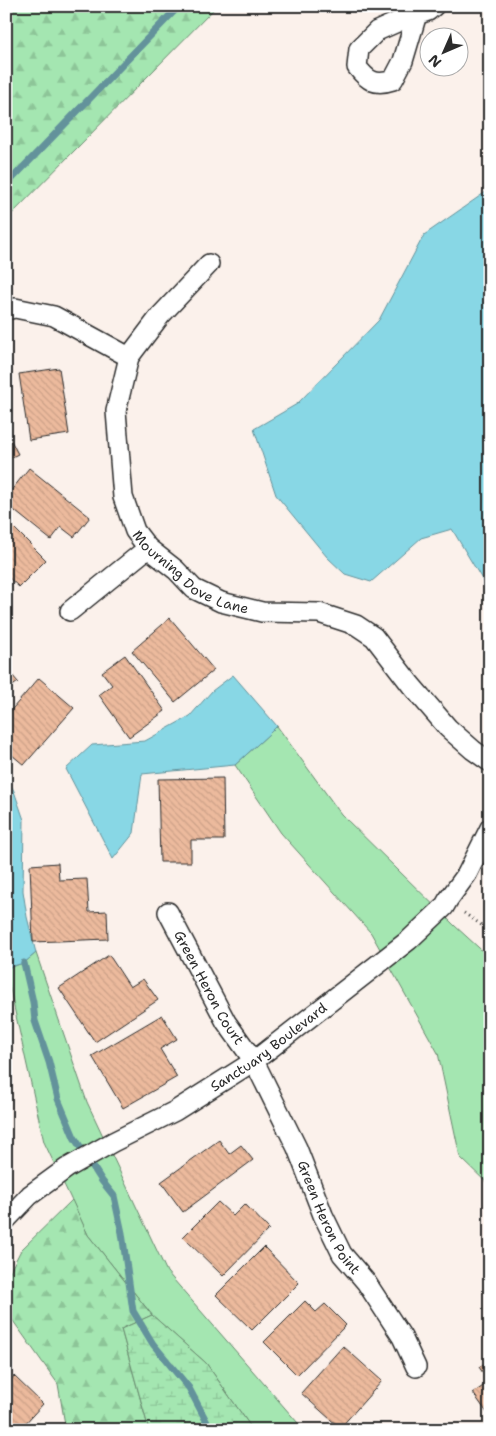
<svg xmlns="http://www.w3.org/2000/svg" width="496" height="1436" font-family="'Shantell Sans',sans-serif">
<defs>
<pattern id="forest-firs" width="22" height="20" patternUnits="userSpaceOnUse" patternTransform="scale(1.25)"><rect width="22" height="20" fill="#a4e6b1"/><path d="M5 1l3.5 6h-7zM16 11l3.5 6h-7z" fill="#8dc598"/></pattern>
<pattern id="wetland-marsh" width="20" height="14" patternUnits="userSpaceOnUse" patternTransform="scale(1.25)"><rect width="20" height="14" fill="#a4e6b1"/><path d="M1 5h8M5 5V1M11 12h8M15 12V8" fill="none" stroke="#8dc598"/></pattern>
<pattern id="building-back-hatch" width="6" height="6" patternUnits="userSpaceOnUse" patternTransform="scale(1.25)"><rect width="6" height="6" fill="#ecba9d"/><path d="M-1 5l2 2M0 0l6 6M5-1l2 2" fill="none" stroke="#cba087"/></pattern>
</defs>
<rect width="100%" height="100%" fill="#fbf1eb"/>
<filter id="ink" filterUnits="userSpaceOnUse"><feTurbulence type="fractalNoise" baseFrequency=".02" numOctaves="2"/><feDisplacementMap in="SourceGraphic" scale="10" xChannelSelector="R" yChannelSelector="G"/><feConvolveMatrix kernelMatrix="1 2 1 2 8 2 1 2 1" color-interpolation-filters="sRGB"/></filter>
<g filter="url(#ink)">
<g fill="#a4e6b1" stroke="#68886e">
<polygon points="277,726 341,814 455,926 490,958 490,1186 460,1157 438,1053 371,933 281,833 235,765 270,733"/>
<polygon points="36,953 87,1102 167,1272 304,1430 253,1430 206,1363 152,1315 88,1235 44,1142 6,971 6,968 24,963"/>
</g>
<g fill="url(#forest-firs)" stroke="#68886e">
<polygon points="6,6 217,6 6,220"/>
<polygon points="72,1200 88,1235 152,1315 121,1329 149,1430 66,1430 58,1384 6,1311 6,1279 21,1250"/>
</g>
<polygon fill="url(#wetland-marsh)" stroke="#68886e" points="152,1315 206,1363 253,1430 149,1430 121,1329"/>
<g fill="#88d7e5" stroke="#63929b">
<polygon points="490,189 490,588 483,581 452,529 421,538 371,582 345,574 327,557 276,495 254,429 297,404 379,320 424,235"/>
<polygon points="233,675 277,726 270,733 235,765 142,774 134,833 113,859 66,769 92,745 145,741 190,716 212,691"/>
<polygon points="6,776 14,791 24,820 23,891 27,917 36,953 24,963 6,968"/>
</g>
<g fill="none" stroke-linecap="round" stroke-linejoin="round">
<g stroke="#63929b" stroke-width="7">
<polyline points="6,185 179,6"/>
<polyline points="24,963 33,1002 35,1021 49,1062 58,1099 74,1137 102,1181 114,1196 122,1233 133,1311 153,1344 189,1388 211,1430"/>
</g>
</g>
<g fill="url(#building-back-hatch)" stroke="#2b2b2b">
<polygon points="59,368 69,434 29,440 19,374"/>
<polygon points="6,431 18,454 6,460"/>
<polygon points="29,468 90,517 74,537 61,527 51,540 6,504 6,497"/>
<polygon points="6,520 46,560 19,587 6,575"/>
<polygon points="170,618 214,670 175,702 132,651"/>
<polygon points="125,655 165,711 129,737 99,695 112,685 102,672"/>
<polygon points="6,668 18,682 6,691"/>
<polygon points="39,678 74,708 24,765 6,750 6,716"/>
<polygon points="223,778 224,840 191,840 191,862 160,862 158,779"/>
<polygon points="58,863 59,880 87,879 89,912 107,911 108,939 33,942 30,865"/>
<polygon points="109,955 130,987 143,979 158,1000 95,1042 59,988"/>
<polygon points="162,1015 177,1039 160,1049 177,1077 123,1108 92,1056"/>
<polygon points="219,1140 229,1154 241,1145 253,1160 183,1212 161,1182"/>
<polygon points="218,1202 233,1216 245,1204 269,1229 223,1276 183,1237"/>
<polygon points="264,1247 299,1283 252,1330 216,1295"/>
<polygon points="305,1301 316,1312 325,1304 346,1325 297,1375 264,1342"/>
<polygon points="343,1346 382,1381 340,1428 301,1393"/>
<polygon points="490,1360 490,1417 473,1393 489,1382 479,1367"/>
<polygon points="14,1376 43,1404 22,1427 25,1430 6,1430 6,1385"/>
</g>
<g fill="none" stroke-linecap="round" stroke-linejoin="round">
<g stroke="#2b2b2b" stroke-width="22">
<g id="minor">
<path d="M417,14l-14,47 -10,19c-18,6 -25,1 -36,-13l2,-18 18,-18 27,-12 24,-8 6,-5"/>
<path id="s1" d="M209,264l-49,52 -31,41 -13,54 7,86 12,34 13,17 28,22 18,19 27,13 41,10 57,1 37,12 18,12 37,48 37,43 25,22 17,12"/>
<polyline points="6,310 15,308 54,316 129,357"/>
<polyline points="70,611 148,548"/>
<path id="s2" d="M168,912l58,110 28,39 43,87 26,67 19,39 24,28 36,55 14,30"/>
<path id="s3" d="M6,1220l24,-25 37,-27 46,-26 62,-31 79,-50 155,-121 35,-33 4,-7 19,-26 23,-46"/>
</g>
</g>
<polyline stroke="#2b2b2b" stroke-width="3" stroke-dasharray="1 4" stroke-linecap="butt" points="464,913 490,931"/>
<use href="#minor" stroke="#fff" stroke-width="19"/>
</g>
</g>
<g text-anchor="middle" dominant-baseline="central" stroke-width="4.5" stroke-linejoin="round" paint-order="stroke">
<g font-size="14" fill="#2b2b2b" stroke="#fff">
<text stroke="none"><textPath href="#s1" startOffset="372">Mourning Dove Lane</textPath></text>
<text stroke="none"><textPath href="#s2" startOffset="86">Green Heron Court</textPath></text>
<text stroke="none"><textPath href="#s3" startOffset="316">Sanctuary Boulevard</textPath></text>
<text stroke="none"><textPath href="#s2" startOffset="346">Green Heron Point</textPath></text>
</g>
</g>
<rect width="496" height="1436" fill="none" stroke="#fff" stroke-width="25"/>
<rect x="12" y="12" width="471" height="1411" fill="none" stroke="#2b2b2b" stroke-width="2" filter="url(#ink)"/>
<g transform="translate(444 52) rotate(225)"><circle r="24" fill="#ffffff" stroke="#aaaaaa"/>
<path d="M0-4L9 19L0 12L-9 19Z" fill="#2b2b2b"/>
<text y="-8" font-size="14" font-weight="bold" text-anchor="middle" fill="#2b2b2b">N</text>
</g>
</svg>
